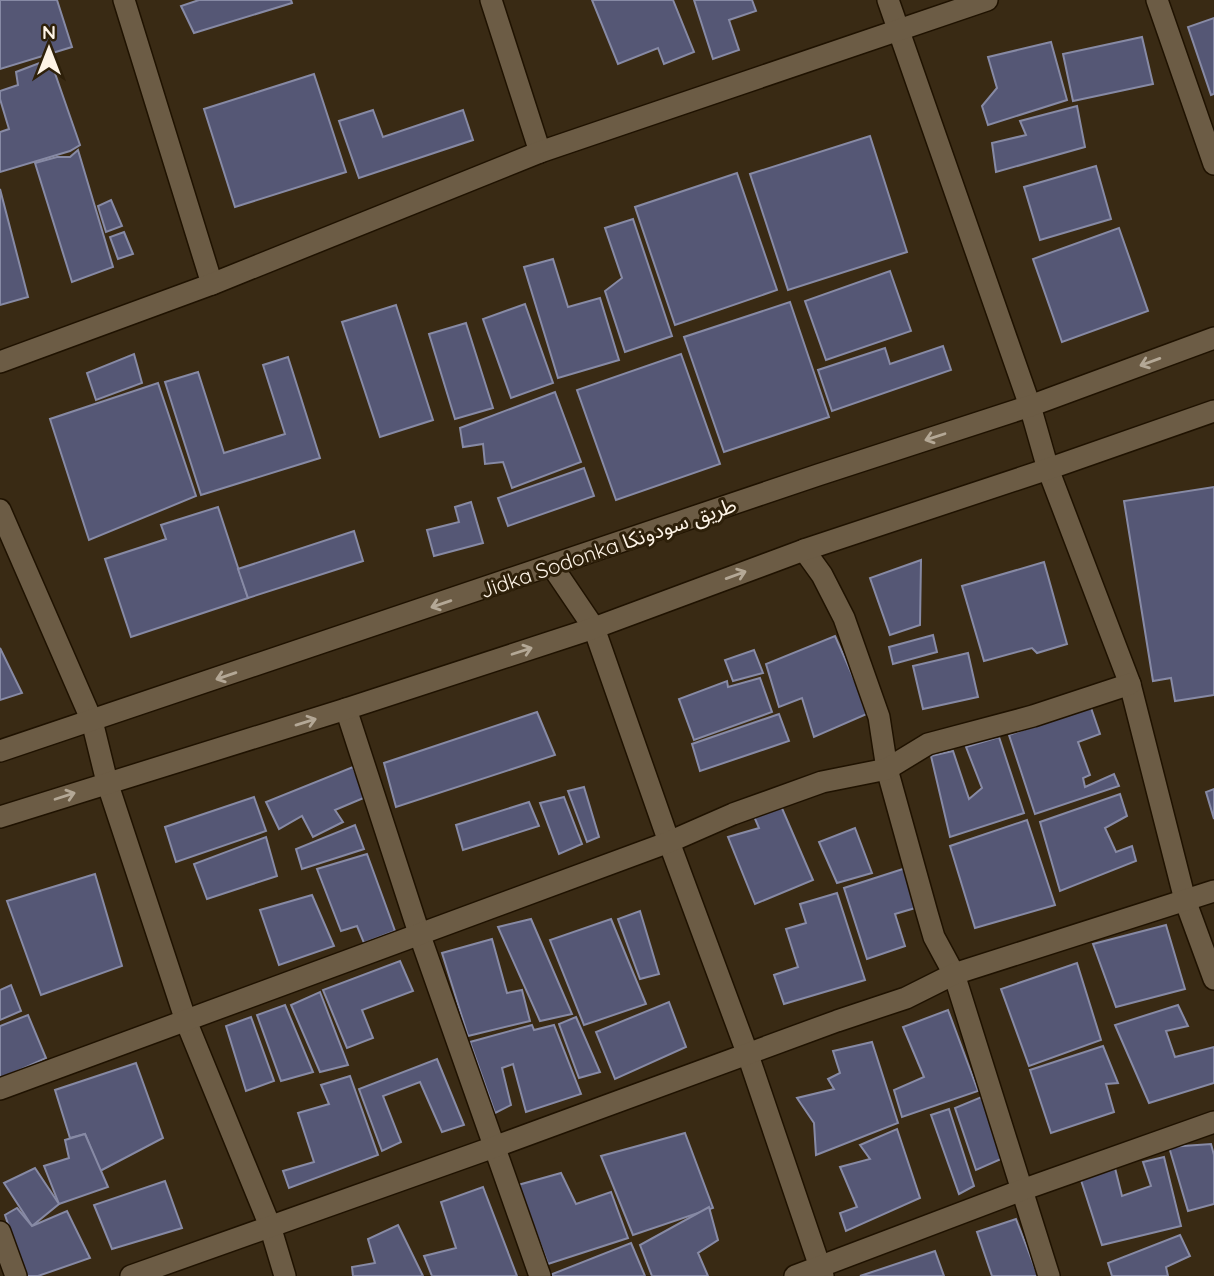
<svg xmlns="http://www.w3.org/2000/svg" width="1214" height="1276" font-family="Quicksand,'Noto Sans Arabic',sans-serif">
<rect width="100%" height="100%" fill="#392a14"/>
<g fill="#555775" stroke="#878aa5" stroke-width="2">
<polygon points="0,0 57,0 72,47 0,69"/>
<polygon points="199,0 291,0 292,3 194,33 181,6"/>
<polygon points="592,0 673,0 694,52 664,64 658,48 618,64"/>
<polygon points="694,0 752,0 756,11 729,20 739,50 713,59"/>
<polygon points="1214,18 1214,94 1211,95 1188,27"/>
<polygon points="1142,37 1153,84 1073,101 1063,54"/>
<polygon points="1051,42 1067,100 988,125 982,106 997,88 988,57"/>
<polygon points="50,59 80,145 70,151 0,172 0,132 9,129 0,99 0,91 18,85 16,72"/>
<polygon points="314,74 346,172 235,207 204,109"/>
<polygon points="1077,106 1085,147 996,172 992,143 1026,135 1020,121"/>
<polygon points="373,110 383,137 463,110 473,140 359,178 339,121"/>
<polygon points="870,136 907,252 788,290 750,174"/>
<polygon points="78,150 113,267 72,282 35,163 57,157 70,157"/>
<polygon points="1096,166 1111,219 1040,240 1024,187"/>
<polygon points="737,173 777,290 675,325 635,207"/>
<polygon points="0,189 28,297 0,305"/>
<polygon points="111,200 122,226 106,232 98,206"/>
<polygon points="633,219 672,336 625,352 605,291 622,278 605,228"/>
<polygon points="1119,228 1148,311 1062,342 1033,259"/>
<polygon points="124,232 133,254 118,259 110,237"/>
<polygon points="553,259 568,307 600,298 619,360 558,378 524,267"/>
<polygon points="890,271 911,331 826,360 805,301"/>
<polygon points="790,302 829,417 724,452 684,337"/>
<polygon points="525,304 553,383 511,398 483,319"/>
<polygon points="396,305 433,420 380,437 342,322"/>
<polygon points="466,323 493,408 455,419 429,334"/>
<polygon points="943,346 951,370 832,411 818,370 885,348 890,364"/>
<polygon points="134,354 142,383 96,400 87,373"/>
<polygon points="681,354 720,464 616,500 577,390"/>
<polygon points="288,357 320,458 201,495 165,382 198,372 224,453 285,434 263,365"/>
<polygon points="158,383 196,496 89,540 50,419"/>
<polygon points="555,392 581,462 512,488 503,462 485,464 483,444 463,447 460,428"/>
<polygon points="584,468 594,496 508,526 498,498"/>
<polygon points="1214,487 1214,695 1175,701 1171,678 1153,681 1124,501"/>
<polygon points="471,502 483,543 434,556 427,530 459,522 455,507"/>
<polygon points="218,507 248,598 131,637 105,559 166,539 161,525"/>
<polygon points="354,531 363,561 248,598 238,569"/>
<polygon points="921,560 920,625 890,635 870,578"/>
<polygon points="1044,562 1067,644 1037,653 1032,648 984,661 962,586"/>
<polygon points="933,635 937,652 893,664 889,647"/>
<polygon points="835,636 869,713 814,737 802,698 779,707 766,664"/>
<polygon points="0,648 22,693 0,700"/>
<polygon points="754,650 763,673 733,681 725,660"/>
<polygon points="968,653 978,697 923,709 913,666"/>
<polygon points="760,678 772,712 694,740 679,699 727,681 728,687"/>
<polygon points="1090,705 1100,734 1078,742 1090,775 1083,778 1085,787 1114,774 1119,786 1035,814 1009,735"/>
<polygon points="537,712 555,755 396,807 384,763"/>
<polygon points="779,714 789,741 700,771 692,744"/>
<polygon points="999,737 1024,813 950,837 931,756 953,751 969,799 982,788 966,747"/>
<polygon points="353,767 366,797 335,810 343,822 313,837 302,816 279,829 266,802"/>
<polygon points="584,787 599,837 587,842 568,791"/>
<polygon points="1214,789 1214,819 1206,792"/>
<polygon points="1120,794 1127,816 1105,828 1116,852 1132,846 1136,861 1060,891 1040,822"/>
<polygon points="254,797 266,831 176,862 165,827"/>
<polygon points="564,797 582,844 559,854 540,803"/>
<polygon points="529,802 539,826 463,850 456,825"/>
<polygon points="781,806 813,880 755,904 728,837 759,828 753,814"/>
<polygon points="1027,820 1055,905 975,928 950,846"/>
<polygon points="355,825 364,849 302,869 296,849"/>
<polygon points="855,828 872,873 837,883 819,842"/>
<polygon points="266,837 277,876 207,899 194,864"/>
<polygon points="367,854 395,931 364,943 357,926 341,931 317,869"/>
<polygon points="909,867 922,906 895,914 905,946 867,959 844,888"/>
<polygon points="95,874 122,966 41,995 7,901"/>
<polygon points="837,893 865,980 784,1004 774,975 798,967 786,929 806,923 800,904"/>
<polygon points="312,895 334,946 279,965 260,910"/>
<polygon points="640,911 659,974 640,979 618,919"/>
<polygon points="531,919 572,1014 540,1021 498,927"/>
<polygon points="611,919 646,1004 584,1025 550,940"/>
<polygon points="1166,925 1185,989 1116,1007 1093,944"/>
<polygon points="492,939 507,993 522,990 530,1021 468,1036 442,953"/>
<polygon points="400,961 413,991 362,1010 373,1038 347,1048 323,990"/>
<polygon points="1077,963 1101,1040 1029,1066 1001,989"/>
<polygon points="11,985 21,1011 0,1020 0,990"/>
<polygon points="320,992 348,1065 320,1072 291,1005"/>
<polygon points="669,1002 686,1047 615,1079 596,1032"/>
<polygon points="285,1005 313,1072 281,1081 257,1015"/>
<polygon points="1178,1005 1188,1026 1166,1031 1175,1057 1214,1047 1214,1083 1149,1103 1115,1025"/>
<polygon points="948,1010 978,1091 902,1117 894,1090 924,1077 903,1027"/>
<polygon points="28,1015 46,1058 0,1079 0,1026"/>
<polygon points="251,1017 274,1081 246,1091 226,1026"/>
<polygon points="576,1017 600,1072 579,1078 559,1024"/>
<polygon points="532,1025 534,1030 554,1025 581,1094 526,1112 513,1064 502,1068 511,1105 495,1113 470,1042"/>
<polygon points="872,1042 898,1123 816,1155 814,1123 797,1098 834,1089 828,1079 840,1073 833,1051"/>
<polygon points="1103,1046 1118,1083 1106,1084 1114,1112 1051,1133 1030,1070"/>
<polygon points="437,1059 464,1125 442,1132 420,1082 383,1096 401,1142 382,1151 359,1089"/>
<polygon points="136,1063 163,1138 100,1171 85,1134 70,1138 55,1090"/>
<polygon points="350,1076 378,1155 289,1188 283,1171 314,1162 298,1113 329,1104 321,1085"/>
<polygon points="984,1096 1008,1156 976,1170 955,1108"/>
<polygon points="949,1109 974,1186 959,1194 931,1115"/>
<polygon points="897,1129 920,1198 846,1231 840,1213 857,1207 840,1167 870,1159 860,1145"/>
<polygon points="685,1133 713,1208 633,1235 601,1156"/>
<polygon points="85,1134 108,1187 59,1204 44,1166 69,1158 65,1140"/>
<polygon points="1211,1144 1214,1155 1214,1204 1188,1211 1169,1147"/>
<polygon points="1164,1157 1181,1226 1102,1245 1079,1174 1114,1164 1122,1196 1151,1186 1143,1162"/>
<polygon points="35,1168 59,1204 32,1226 4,1183"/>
<polygon points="561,1173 576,1204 611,1192 628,1238 548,1264 518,1185"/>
<polygon points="165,1181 182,1228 112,1249 94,1205"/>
<polygon points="483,1187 517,1276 432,1276 424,1256 456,1248 441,1202"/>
<polygon points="709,1207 718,1240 698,1253 708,1276 652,1276 640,1245"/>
<polygon points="17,1208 32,1226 67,1211 90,1258 38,1276 25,1276 5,1215"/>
<polygon points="1016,1219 1038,1276 992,1276 977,1232"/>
<polygon points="398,1225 423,1276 353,1276 352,1267 375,1263 368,1239"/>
<polygon points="1180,1235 1190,1256 1166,1267 1168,1276 1112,1276 1108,1263"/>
<polygon points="631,1243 645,1276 550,1276 550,1275"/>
<polygon points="935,1251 944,1276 860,1276"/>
</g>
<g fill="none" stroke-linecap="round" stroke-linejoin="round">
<g stroke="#1f1200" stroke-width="24">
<g id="minor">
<polyline points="124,0 212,284"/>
<polyline points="491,0 540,152"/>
<polyline points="888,0 1030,406 1048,469 1130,684 1185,900 1214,979"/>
<polyline points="1157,0 1214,164"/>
<polyline points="0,362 212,284 540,152 987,0"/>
<polyline points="0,510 92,721 107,782 186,1021 270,1226 285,1276"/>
<polyline points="804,550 822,575 844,618 879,717 887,769 927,913 934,937 954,974 1049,1276"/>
<polyline points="552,566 594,628 669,842 748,1055 823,1276"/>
<polyline points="346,709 419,933 540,1276"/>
<polyline points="0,1089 669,842 733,814 822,782 887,769 928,744 1033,716 1130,684"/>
<polyline points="0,1232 16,1276"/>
<polyline points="131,1276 494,1147 837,1021 906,998 954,974 1214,891"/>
<polyline points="795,1276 1022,1190 1214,1122"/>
</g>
</g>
<g stroke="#1f1200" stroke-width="24">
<g id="secondary">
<polyline points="0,751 818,475 1030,406 1214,338"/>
<polyline points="0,817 346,709 594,628 804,550 1048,469 1214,411"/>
</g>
</g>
<use href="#minor" stroke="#6c5c45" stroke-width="21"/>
<use href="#secondary" stroke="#6c5c45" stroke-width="21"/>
</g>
<defs><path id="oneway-shaft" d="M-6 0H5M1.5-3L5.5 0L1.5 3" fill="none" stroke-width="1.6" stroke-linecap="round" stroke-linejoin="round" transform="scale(1.75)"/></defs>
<g stroke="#b4a896">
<use href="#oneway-shaft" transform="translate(1150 362) rotate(160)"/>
<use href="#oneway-shaft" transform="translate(935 437) rotate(162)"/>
<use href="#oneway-shaft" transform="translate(736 575) rotate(-20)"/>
<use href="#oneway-shaft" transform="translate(441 604) rotate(161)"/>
<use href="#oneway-shaft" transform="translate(522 651) rotate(-18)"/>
<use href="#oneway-shaft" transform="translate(226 676) rotate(161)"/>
<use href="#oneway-shaft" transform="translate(306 722) rotate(-17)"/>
<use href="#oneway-shaft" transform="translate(65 796) rotate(-18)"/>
</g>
<g text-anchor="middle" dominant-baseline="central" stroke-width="6" stroke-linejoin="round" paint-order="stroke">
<g font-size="21" fill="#fdf3e6" stroke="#2e200a">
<text transform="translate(608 547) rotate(-19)">Jidka Sodonka طريق سودونكا</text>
</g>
</g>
<g transform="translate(49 49)" stroke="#2e200a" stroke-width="5" paint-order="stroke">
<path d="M0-5L12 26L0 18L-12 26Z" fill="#fdf3e6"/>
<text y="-10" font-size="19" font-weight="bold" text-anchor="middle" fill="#fdf3e6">N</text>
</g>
</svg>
